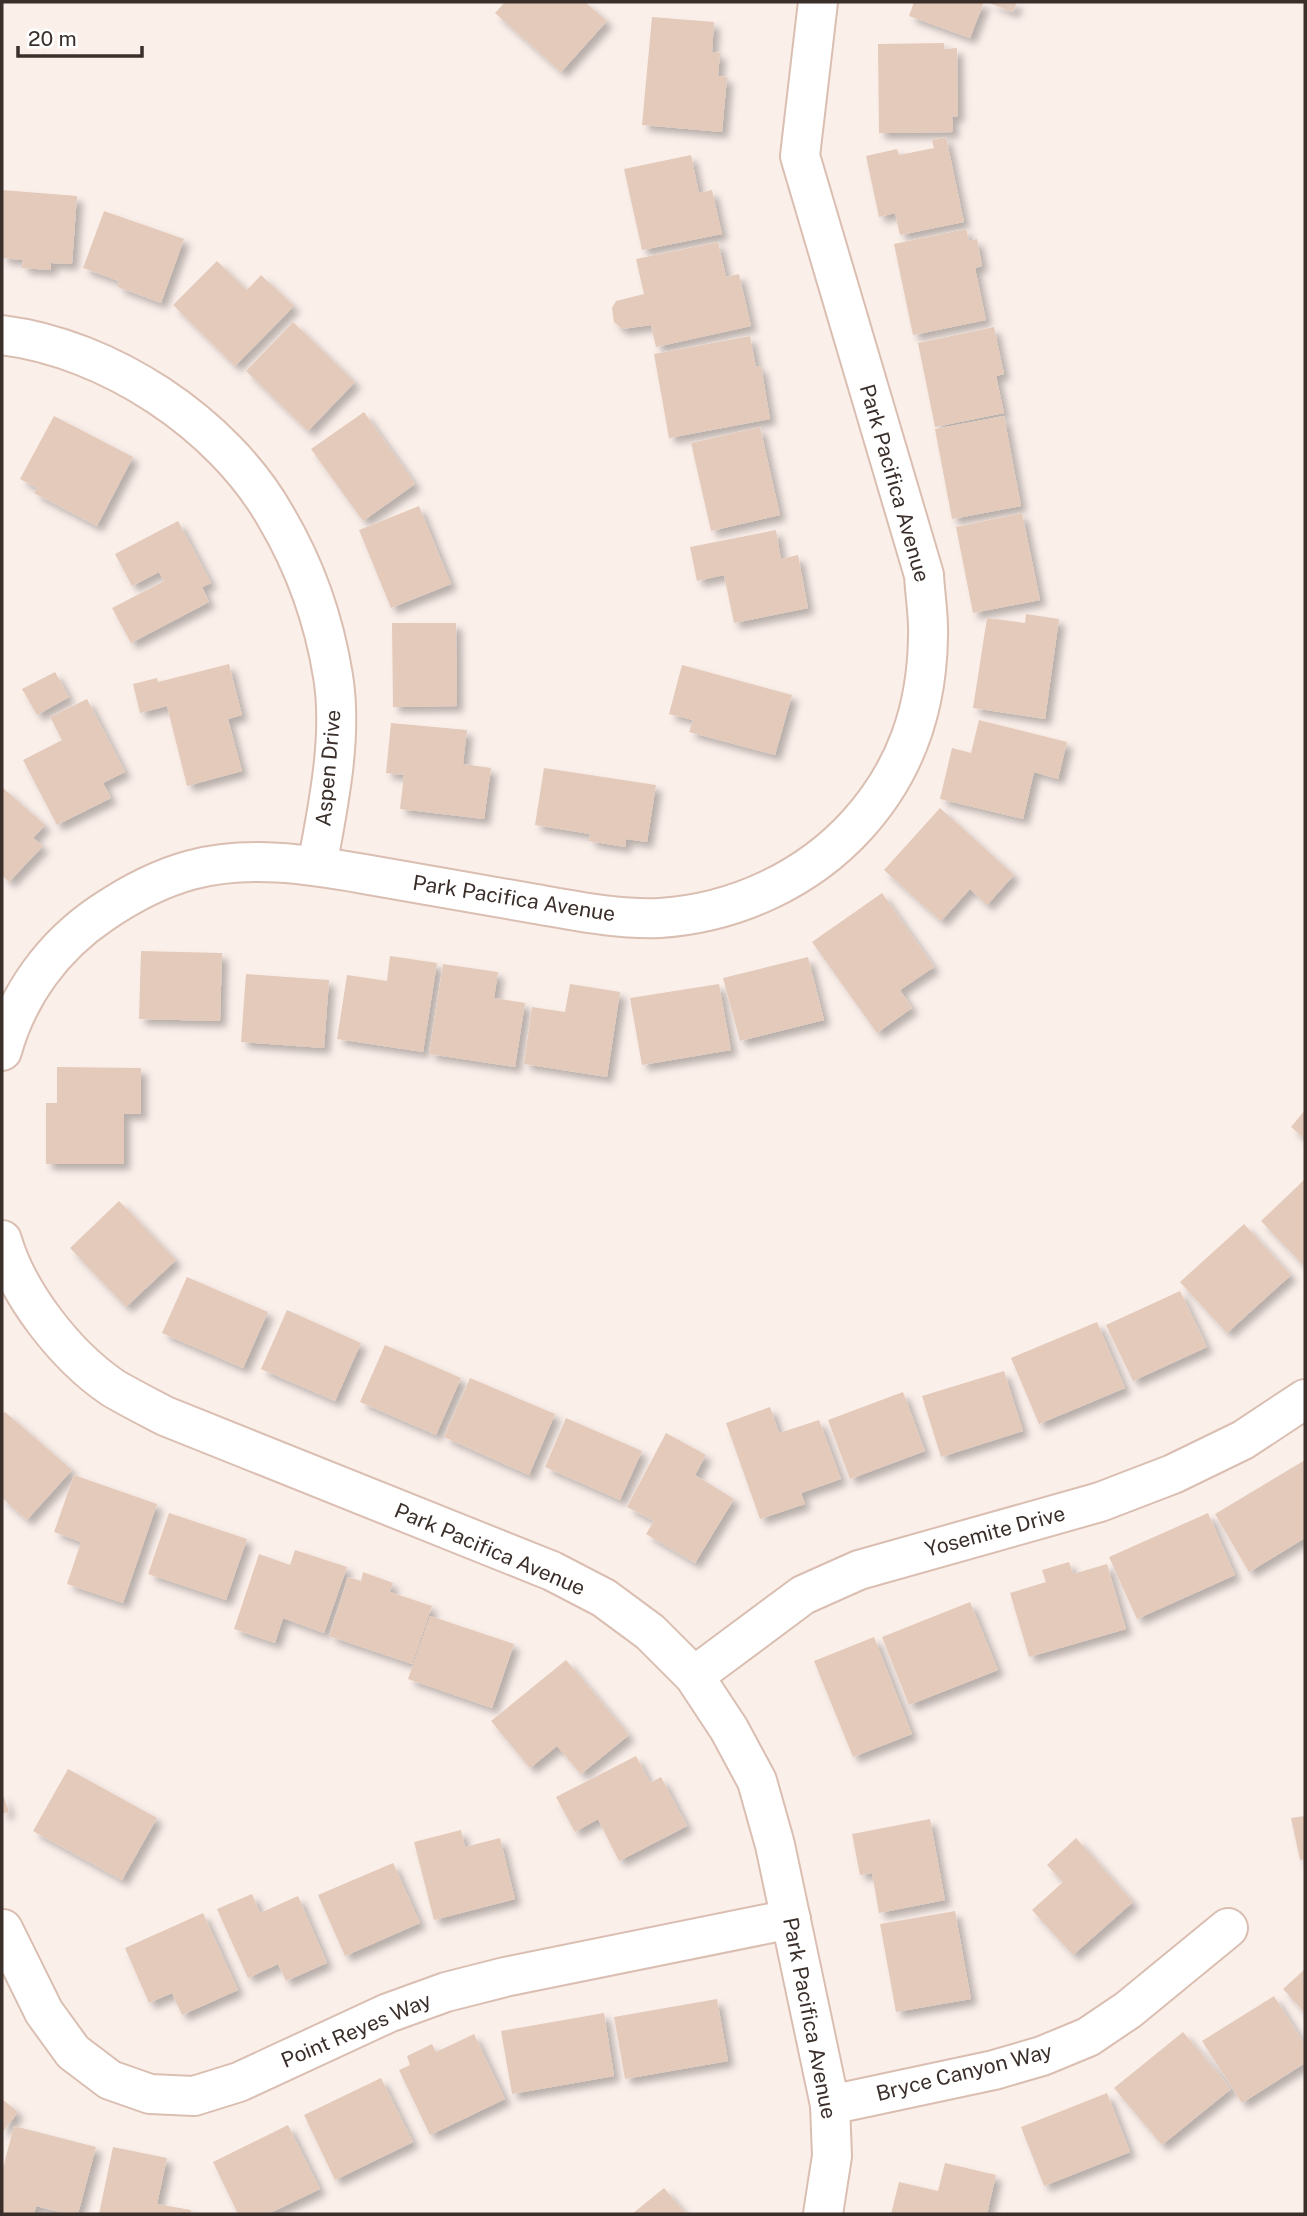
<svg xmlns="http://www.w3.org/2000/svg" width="1307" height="2216" font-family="'Public Sans',sans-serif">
<defs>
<filter id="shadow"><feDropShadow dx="6" dy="6" stdDeviation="3.5" flood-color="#0004"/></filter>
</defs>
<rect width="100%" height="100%" fill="#fbefea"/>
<g fill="#e4caba" filter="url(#shadow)">
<polygon points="505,2 585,2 607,21 561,72 495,13"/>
<polygon points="914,2 984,2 970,38 909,16"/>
<polygon points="986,2 1017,2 1013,12"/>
<polygon points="652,17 714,22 712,52 720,53 718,76 727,77 722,132 642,125"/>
<polygon points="944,43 944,49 957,48 958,116 952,117 953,132 879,133 878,44"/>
<polygon points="946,137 964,222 900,235 895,213 879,217 866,156 897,149 899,155 934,148 932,140"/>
<polygon points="691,155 699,193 712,190 722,234 642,250 624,169"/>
<polygon points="2,190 77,196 72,264 51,263 51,270 22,268 23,260 2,258"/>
<polygon points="104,211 184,239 161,303 118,287 119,281 83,268"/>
<polygon points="966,229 969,241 977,239 982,266 975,268 986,320 913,335 894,244"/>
<polygon points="718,242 726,277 739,274 751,326 656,347 651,325 622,329 614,322 612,308 616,301 644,294 636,259"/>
<polygon points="217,261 247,290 261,275 294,306 235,366 173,305"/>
<polygon points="293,322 355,382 308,431 246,371"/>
<polygon points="994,327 1004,374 996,376 1004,413 935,427 918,343"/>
<polygon points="750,336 756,367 761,366 770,419 669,438 654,354"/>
<polygon points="364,412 415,484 363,521 311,449"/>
<polygon points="54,416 133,457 97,526 34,493 37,488 20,479"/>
<polygon points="1004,416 1021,506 952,519 935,429"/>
<polygon points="760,427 780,515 711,531 691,443"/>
<polygon points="419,506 451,584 391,608 359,530"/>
<polygon points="1022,513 1040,600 973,613 956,527"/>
<polygon points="178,521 211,583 202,587 209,602 131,643 112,608 164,581 159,572 132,586 115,554"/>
<polygon points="776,530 781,559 798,555 808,608 734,623 724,575 697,581 690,547"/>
<polygon points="1026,614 1059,619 1045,719 973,708 987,618 1025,623"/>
<polygon points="392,623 456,623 457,706 393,707"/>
<polygon points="229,664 242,715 228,719 242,771 187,786 167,706 140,713 133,684 157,678 158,682"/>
<polygon points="682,665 792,695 775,755 689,732 693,720 669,714"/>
<polygon points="55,672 69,697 37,715 22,689"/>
<polygon points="87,699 125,772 103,783 111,798 57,825 23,760 62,740 50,717"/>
<polygon points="979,720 1067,742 1058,779 1034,772 1023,819 940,799 952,748 971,753"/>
<polygon points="391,723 467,730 463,764 491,768 484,819 400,809 404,775 386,773"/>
<polygon points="544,768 656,785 647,842 626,839 625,847 589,841 590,834 535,825"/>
<polygon points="2,787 45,825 33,838 43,846 9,882 2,875"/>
<polygon points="940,808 1014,875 987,905 970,889 941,921 884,870"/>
<polygon points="882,893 934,967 900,990 912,1008 877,1033 812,942"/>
<polygon points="141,951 222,953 220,1021 139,1019"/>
<polygon points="390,956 437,963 423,1052 337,1039 347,975 387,981"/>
<polygon points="808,957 824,1020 740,1041 723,978"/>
<polygon points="443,964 498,972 494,998 525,1003 515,1067 429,1054"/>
<polygon points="246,974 329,980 324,1048 241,1042"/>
<polygon points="570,984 620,992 607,1077 524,1064 532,1007 565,1012"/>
<polygon points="719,984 731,1050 642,1065 630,998"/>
<polygon points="57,1067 141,1068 141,1114 124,1114 124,1164 46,1164 46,1103 57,1103"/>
<polygon points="1305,1110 1305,1139 1291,1127"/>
<polygon points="1305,1179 1305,1267 1261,1221"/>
<polygon points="119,1201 176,1260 126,1307 70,1248"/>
<polygon points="1244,1224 1291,1275 1227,1333 1180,1282"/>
<polygon points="187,1277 268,1312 243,1368 162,1333"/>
<polygon points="1180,1291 1207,1347 1133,1381 1106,1325"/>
<polygon points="287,1310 361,1343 335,1401 261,1369"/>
<polygon points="1097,1322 1125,1388 1039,1424 1011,1358"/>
<polygon points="385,1345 461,1378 436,1435 360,1402"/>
<polygon points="1004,1371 1023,1431 941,1457 922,1396"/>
<polygon points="470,1378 555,1414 529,1475 444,1437"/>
<polygon points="903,1392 925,1451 850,1479 828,1420"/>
<polygon points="770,1407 779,1433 819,1420 841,1479 801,1493 805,1504 760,1519 726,1423"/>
<polygon points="5,1412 72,1470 27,1520 2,1498 2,1415"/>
<polygon points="566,1418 642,1451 620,1500 545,1467"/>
<polygon points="666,1433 706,1455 695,1475 734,1499 695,1563 646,1534 654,1521 627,1507"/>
<polygon points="1305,1460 1305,1538 1249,1572 1215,1514"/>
<polygon points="74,1475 157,1504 123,1603 67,1584 81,1542 54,1532"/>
<polygon points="169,1513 247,1539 226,1600 148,1574"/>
<polygon points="1208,1513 1235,1575 1137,1619 1109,1557"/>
<polygon points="295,1550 347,1567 324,1633 283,1618 275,1643 234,1629 259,1554 290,1565"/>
<polygon points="1069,1562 1073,1574 1107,1564 1126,1629 1029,1657 1010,1593 1046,1582 1042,1570"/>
<polygon points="363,1572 393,1583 390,1592 432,1606 412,1664 329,1636 348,1577 361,1581"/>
<polygon points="970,1602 998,1670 909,1705 882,1637"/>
<polygon points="430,1616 514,1644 492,1708 408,1679"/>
<polygon points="874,1637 912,1734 853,1757 814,1661"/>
<polygon points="566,1660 629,1735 581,1774 557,1746 530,1768 491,1721"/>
<polygon points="636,1756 650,1783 661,1777 687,1826 619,1861 598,1819 575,1832 556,1797"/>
<polygon points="68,1769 157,1818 122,1880 33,1831"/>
<polygon points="2,1792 9,1812 2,1814"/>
<polygon points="1305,1816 1305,1859 1300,1860 1291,1818"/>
<polygon points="930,1819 945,1900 879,1913 872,1873 860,1875 852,1834"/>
<polygon points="461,1830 465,1847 500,1838 515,1899 434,1920 414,1842"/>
<polygon points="1076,1838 1133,1902 1073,1955 1032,1910 1063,1882 1047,1865"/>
<polygon points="393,1863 420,1923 345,1956 318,1895"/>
<polygon points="252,1894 260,1913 298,1896 327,1963 286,1981 278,1964 248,1978 217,1909"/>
<polygon points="955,1911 971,1999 896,2012 880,1924"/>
<polygon points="203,1913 238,1990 182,2015 172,1993 149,2003 125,1948"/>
<polygon points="1305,1969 1305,2013 1283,1989"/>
<polygon points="1274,1996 1305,2045 1305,2063 1242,2103 1202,2041"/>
<polygon points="717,1999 728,2061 625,2079 614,2017"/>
<polygon points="604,2013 614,2076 512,2094 501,2031"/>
<polygon points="1183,2032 1231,2089 1162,2145 1114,2088"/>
<polygon points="474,2034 505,2099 430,2135 399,2070 410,2065 407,2056 432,2044 436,2052"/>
<polygon points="381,2078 413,2142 335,2180 304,2115"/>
<polygon points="1107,2093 1130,2152 1044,2186 1021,2127"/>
<polygon points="2,2099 18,2112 2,2133"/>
<polygon points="288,2125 320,2189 268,2214 238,2214 213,2162"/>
<polygon points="14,2126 96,2147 78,2214 67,2214 36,2206 34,2214 2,2214 2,2172"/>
<polygon points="113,2147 167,2158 157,2204 191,2210 190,2214 99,2214"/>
<polygon points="945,2163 996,2175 987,2214 891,2214 899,2182 938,2191"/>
<polygon points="664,2188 686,2214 632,2214"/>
</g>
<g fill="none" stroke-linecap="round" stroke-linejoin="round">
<g stroke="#dabeb1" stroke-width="42">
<g id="minor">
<path d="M2,335c106,13 221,88 274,182 29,49 48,103 57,159 10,60 -5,131 -16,190"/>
<path d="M2,1051c16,-57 51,-105 100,-138 28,-19 56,-34 89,-43 56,-15 117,-6 173,4 55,10 111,19 166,29 42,7 87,17 130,15 75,-5 147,-38 197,-93 49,-54 70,-116 71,-188 1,-20 -3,-42 -4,-62l-124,-419 18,-154"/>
<path d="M2,1240c16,55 64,116 111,148 17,10 35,19 52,28l387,155 52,27 46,34 44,44 35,53 28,52 18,64 55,260 2,51 -9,58"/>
<polyline points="694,1676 803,1595 859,1570 1100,1502 1173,1474 1243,1440 1305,1399"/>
<polyline points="3,1929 44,2012 73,2052 110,2080 150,2094 194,2096 239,2082 388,2013 446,1992 505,1977 791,1919"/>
<polyline points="830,2105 994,2070 1042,2056 1088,2037 1128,2010 1228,1928"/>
</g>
</g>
<use href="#minor" stroke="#fff" stroke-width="38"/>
</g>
<g text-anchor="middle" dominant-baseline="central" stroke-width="5" stroke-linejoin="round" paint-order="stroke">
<g font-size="21" fill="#3a2f2a" stroke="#fff">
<text transform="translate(895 483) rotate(74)">Park Pacifica Avenue</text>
<text transform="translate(328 768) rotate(-85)">Aspen Drive</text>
<text transform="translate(514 898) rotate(9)">Park Pacifica Avenue</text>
<text transform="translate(995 1531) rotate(-15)">Yosemite Drive</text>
<text transform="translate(490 1549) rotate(23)">Park Pacifica Avenue</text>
<text transform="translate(810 2018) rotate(79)">Park Pacifica Avenue</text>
<text transform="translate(356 2030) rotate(-23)">Point Reyes Way</text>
<text transform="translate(964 2072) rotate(-14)">Bryce Canyon Way</text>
</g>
</g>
<rect width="1307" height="2216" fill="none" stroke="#3a2f2a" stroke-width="7"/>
<path d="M18 46v10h124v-10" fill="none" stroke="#3a2f2a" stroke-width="3.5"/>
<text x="28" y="46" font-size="21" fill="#3a2f2a" stroke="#ffffff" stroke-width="5" paint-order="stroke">20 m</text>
</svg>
